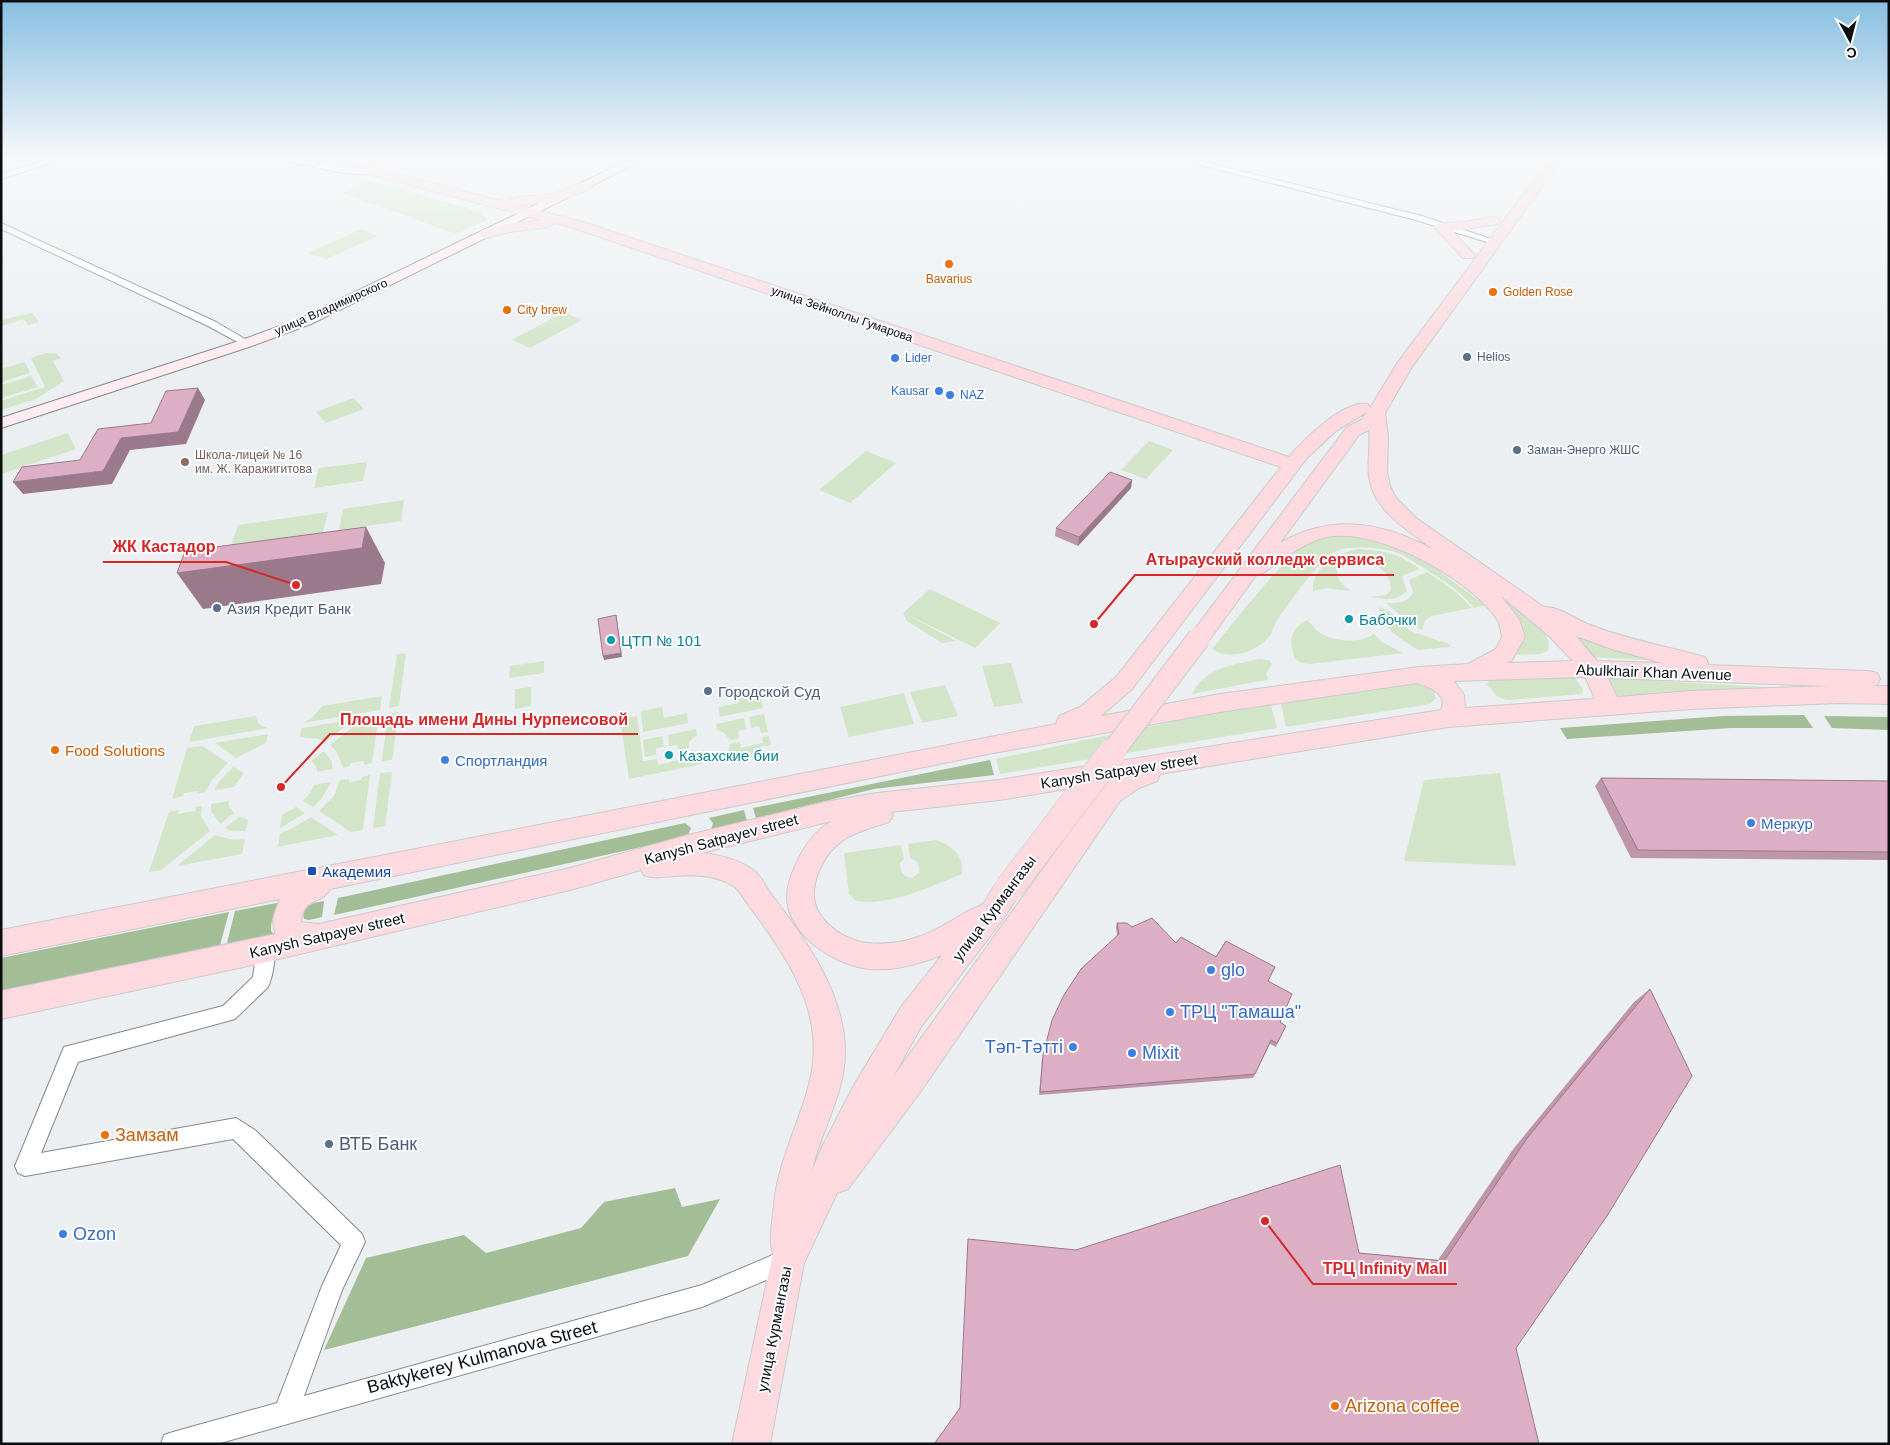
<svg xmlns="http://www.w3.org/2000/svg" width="1890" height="1445" font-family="Helvetica,sans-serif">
<rect width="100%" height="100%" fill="#eceff2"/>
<g fill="#d2e5c9">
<polygon points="370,181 481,212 487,220 456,234 342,193"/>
<polygon points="361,229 378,236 326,259 308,253"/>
<polygon points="564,312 582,320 530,348 512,340"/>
<polygon points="32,313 39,322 28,325 24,319 1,326 1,320"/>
<polygon points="46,353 56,353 61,358 53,361 64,381 36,399 1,410 1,401 45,387 31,358"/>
<polygon points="25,362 30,373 1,382 1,369"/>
<polygon points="31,376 38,387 1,398 1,385"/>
<polygon points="353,398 364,409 326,423 316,412"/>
<polygon points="68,433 76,449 1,474 1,455"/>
<polygon points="1149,441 1173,450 1146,479 1121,470"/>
<polygon points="866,451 896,463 850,503 819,490"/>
<polygon points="367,462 363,481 314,488 319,468"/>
<polygon points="404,500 401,521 339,530 343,509"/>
<polygon points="328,512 321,539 229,552 238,525"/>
<path d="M1354,534l60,18 71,53 -11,3c-15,-19 -36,-31 -57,-44 -5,-3 -10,-7 -16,-10 -16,-7 -56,-11 -70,0 -18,15 -40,46 -53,65 -4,5 -5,12 -8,17 -13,16 -41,25 -58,13 22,-26 76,-99 104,-111 12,-4 26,-3 38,-4z"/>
<path d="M1357,549c30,2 38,3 63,20l-18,7 5,15c-11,11 -23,8 -37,6l16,-2 5,-5c1,-17 -19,-32 -36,-29 -7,1 -13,5 -18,9 0,11 6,15 14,21l-25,-3 -13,3c-2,-23 24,-37 44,-42z"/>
<path d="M1427,572l29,20 16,16 -41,8 -6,5 -3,9 -13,-7 -23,-20c12,0 21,1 27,-11l-4,-12z"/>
<polygon points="930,589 1000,623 975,648 908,615 956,641 942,643 907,621 903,613"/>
<path d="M1508,604c15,10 46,25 40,47l-9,3 -28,1 4,-39z"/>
<path d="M1379,607l11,5 20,19 39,13 1,3 -32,3c-17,-11 -37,-21 -39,-43z"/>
<path d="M1307,620c5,4 8,9 12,12 14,10 41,12 55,2l8,8 21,11 -93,11 -8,-1 -7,-4c-6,-20 -6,-28 12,-39z"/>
<polygon points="1559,626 1665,661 1592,657"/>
<polygon points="406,653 399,706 389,708 397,654"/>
<path d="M1259,659l10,1 3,4 -6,10 2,4 -2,2 -74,14c13,-27 41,-29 67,-35z"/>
<polygon points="544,661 544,673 509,678 510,666"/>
<polygon points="1011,663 1023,703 994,707 982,666"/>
<polygon points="1567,675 1575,678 1583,689 1582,694 1507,700 1498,697 1487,685 1491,676"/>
<polygon points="1609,678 1829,691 1618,696"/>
<path d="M1415,680c11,3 19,6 21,18l-6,6 -144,23 -6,-28z"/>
<polygon points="945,685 958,716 922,723 910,692"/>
<polygon points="531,687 531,706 515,709 515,689"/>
<polygon points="758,688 763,708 720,717 718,707 739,703 738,692"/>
<polygon points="904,693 914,724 849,737 840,707"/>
<polygon points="382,696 380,710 303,723 312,718 322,706"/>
<polygon points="1270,701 1277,728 1000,774 996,759"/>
<polygon points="662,707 664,718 687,713 688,723 643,732 641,711"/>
<polygon points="399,712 392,760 382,761 388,714"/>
<polygon points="764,714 768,732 761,733 759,726 751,728 749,717"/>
<path d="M256,716c1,8 5,10 12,12l-79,14 5,-16z"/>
<polygon points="379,716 372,763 364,765 364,761 350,763 350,766 343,768 337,752 330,745 366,717"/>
<polygon points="637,716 643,761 657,759 658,765 679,760 679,753 690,752 693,758 702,761 702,764 629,779 620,719"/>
<polygon points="744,718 746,729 738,731 739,738 730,740 723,732 717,730 716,724"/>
<polygon points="355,719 325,742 318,739 300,737 302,728"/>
<polygon points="696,729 697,735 689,742 689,748 678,750 677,745 669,746 668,735"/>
<polygon points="268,734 266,743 236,758 215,743"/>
<polygon points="662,736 664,747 656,748 656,755 645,757 643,740"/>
<polygon points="769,736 771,745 762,746 763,753 721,761 721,757 729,749 730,744 740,742 741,748 763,743 762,737"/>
<polygon points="202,746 228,763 212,780 205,792 197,794 198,791 184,793 183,796 172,799 187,748"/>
<polygon points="324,751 332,762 332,769 317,772 316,766 311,761"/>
<polygon points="233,767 244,773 234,787 214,790 219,782"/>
<polygon points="392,772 385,826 373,828 380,773"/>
<polygon points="1500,773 1516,866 1404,861 1424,780"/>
<polygon points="370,775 363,830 351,832 319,811 334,796 340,780 349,779 349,782 361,780 362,777"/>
<polygon points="331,782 322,798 313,807 303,801 310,793 314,785"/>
<polygon points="229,801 229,806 234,813 220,824 211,811 211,804"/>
<polygon points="202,806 201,816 210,831 161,870 149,872 169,812 179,810 178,814 195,811 196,807"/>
<polygon points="296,807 305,813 280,828 282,815"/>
<polygon points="239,817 248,820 246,831 230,831 225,828"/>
<polygon points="311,817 338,835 278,847 280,833 291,829"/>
<polygon points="215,835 234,840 245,839 242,854 177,866"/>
<path d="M936,840c17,6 28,16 26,34 -33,13 -70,32 -106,27l-7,-7 -5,-41 57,-8 3,14 -4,4c0,10 3,13 12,15l7,-5c1,-8 -1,-12 -9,-15l-2,-14z"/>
</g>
<g fill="#a3bd96">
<polygon points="1804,715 1813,728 1731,728 1567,739 1560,728 1723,716"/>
<polygon points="1824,716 1889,717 1889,730 1832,728"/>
<polygon points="990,760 994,775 874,789 756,818 753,808"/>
<polygon points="744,810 747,821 711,830 713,823 709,818"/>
<polygon points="685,823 691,828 687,837 334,915 338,898"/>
<path d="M324,901l-2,16 -13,3 -5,-1c-3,-15 10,-16 20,-18z"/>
<path d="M282,902c-8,9 -11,17 -11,29l6,6 -51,10 9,-36z"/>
<polygon points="229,912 219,949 1,993 1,958"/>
<polygon points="675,1188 682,1207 720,1199 688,1256 324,1350 366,1258 464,1235 486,1253 581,1228 604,1202"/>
</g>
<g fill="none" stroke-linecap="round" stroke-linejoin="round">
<g stroke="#86888b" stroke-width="2">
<g id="street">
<polygon points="61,156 70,157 1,179 1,174"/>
<polygon points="93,156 148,156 144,158 112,160"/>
<path d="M261,156c37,0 72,12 109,14l-9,-6 -21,-8c15,0 33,3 41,17l-4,2 -34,-2z"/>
<polygon points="1166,156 1180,156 1422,216 1500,242 1496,245 1493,244 1416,220"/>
<polygon points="1,223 216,322 252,343 247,346 243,345 208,326 1,229"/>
<path d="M266,941l6,2c5,11 1,33 -4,44l-33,32 -157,43 -37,91 195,-35 19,12 107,104 3,8 -23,48 -38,106 398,-111 85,-36 8,3 3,8 -3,8 -93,39 -485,137h-56l3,-9 9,-3 104,-29 45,-117 19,-41 -108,-106 -208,37 -7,-3 -3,-7 49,-119 159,-41 30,-29 4,-28 3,-6z"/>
</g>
</g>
<g stroke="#86888b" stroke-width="2">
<polygon id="secondary" points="637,156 652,156 311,324 252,346 1,428 1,418 242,340 301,318"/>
</g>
<g stroke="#cacaca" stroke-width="2">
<g id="primary">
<polygon points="1,156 15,156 13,159 1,161"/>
<path d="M308,156h21l176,46c7,-8 34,-5 46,-8 12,-3 25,-13 38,-10l2,3 -2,3 -37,12 -34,3 65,17 706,235c14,-17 56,-58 79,-53l2,4 28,-46 154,-206h12l-152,211 -27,46 3,23 -1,36 3,14 6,12 20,20 128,89c14,-1 33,13 46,18 38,15 77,21 115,32l3,6 -1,2 162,6 8,2 3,6 -3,6 -4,1h16v18l-51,-1 -147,6 -243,18 -288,47 -3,7 -18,7 -19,13 -199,290 -73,98 -11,4 -33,70 -34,181h-38l41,-191c-5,-11 0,-36 1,-49 4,-41 23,-76 34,-116 19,-65 -12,-119 -50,-170 -8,-10 -14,-21 -23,-31 -18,-12 -39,-13 -60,-11 -12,1 -21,3 -31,-1l-3,-5 -71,20 -304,72 -265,57v-28l275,-57c-6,-12 -1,-23 4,-35l-279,57v-26l1055,-206 3,-8 21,-9 36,-30 165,-210 -708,-239 -17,-5 -7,4 -40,5 -22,6 -5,-1 -2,-3 2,-3 26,-7 34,-4 -232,-61zM1367,412l-6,8 -14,7 -159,211 3,5 8,3 8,-3 50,-69 6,-1c20,-13 41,-31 64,-36 50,-10 142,41 170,82 3,5 4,12 5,18l-6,12 -28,15 -49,3 -199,27 -119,22 31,-27 175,-231 29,-27zM1369,430c2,15 -2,31 0,46 4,35 40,55 65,74 -51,-28 -102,-37 -154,-7l79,-108zM1501,596l48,40 24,25 -67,2 6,-3 13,-23 -6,-18zM1576,636l36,13 50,14 -65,-2zM1585,677l9,19 -1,3 -128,9 -1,-13 -10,-14zM1608,678l221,8 -138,5 -74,6zM1417,683c13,4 31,11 24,27l-442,70 -122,13 -47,8 -142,34 -118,33 -251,56 -18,-2c2,-25 22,-18 29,-33l658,-135 232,-42zM1109,782l-7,5 -209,290 28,-50 83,-109 19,-30 -4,-8c-7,-3 -12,-5 -18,-1 -8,5 -12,18 -18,25 -4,3 -12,5 -17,8 -32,20 -59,35 -99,31 -20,-2 -47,-19 -52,-40 -5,-19 8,-46 22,-58 15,-13 34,-17 52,-23l4,-7 -2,-3 108,-12zM832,821c-18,10 -28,25 -36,43 -5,11 -9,22 -9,33 1,39 49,69 84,72 24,2 48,-5 71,-14l-41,52 -47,78 -32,62 -10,24c9,-41 34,-79 33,-121 -1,-58 -40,-112 -74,-156 -6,-8 -10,-19 -18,-24 -15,-11 -33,-15 -51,-17z"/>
<polygon points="1493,217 1498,218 1500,221 1498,224 1452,231 1475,255 1473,258 1463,258 1434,227 1441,223 1464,222"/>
</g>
</g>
<use href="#street" fill="#fff" fill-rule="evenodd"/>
<use href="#secondary" fill="#feedf0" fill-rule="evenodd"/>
<use href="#primary" fill="#fcdae0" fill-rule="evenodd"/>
<g stroke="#cacaca" stroke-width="24" stroke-linecap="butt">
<polyline id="primary-bridge-far1" points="1111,754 1199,638"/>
</g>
<g stroke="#cacaca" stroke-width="29" stroke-linecap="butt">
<polyline id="primary-bridge" points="1009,888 1112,753"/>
</g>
<use href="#primary-bridge-far1" stroke="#fcdae0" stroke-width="22"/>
<use href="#primary-bridge" stroke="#fcdae0" stroke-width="28"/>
</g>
<g fill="#bd96a9">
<polygon points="1132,480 1131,488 1078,546 1055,536 1056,528"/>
<polygon points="1601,778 1889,781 1889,860 1631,858 1595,786"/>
<polygon points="1117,923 1132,927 1216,957 1268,981 1280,1022 1286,1026 1276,1047 1270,1044 1253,1078 1039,1095 1042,1059 1117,935 1116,927"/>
<polygon points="1650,989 1607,1216 960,1408 1076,1250 1359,1253 1438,1260 1514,1148 1634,1002"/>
</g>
<g fill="#9a7a8a">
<polygon points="198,388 205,400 186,444 130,450 112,484 23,494 13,482 103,471 121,438 178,432"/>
<polygon points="1132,480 1131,488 1078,546 1079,537"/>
<polygon points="366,527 385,563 381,584 203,609 177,573"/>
<polygon points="616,615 617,620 622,657 604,660 603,656"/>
</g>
<g fill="#dcafc5" stroke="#9a7a8a">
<polygon points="198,388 178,432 121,438 103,471 13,482 22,467 80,460 98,429 151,423 166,391"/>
<polygon points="1110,472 1132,480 1079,537 1056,528"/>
<polygon points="366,527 362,548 177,573 185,551"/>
<polygon points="616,615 621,653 603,656 598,619"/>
<polygon points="1601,778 1889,781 1889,852 1638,850"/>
<polygon points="1152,918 1176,943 1181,937 1216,957 1226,941 1275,967 1268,981 1292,994 1280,1022 1286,1026 1277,1043 1271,1040 1255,1074 1040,1092 1043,1055 1052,1020 1064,995 1081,969 1119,934 1117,923 1127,923 1132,927"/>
<polygon points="1650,989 1692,1076 1607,1216 1516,1348 1539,1444 934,1444 960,1408 968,1239 1076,1250 1340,1165 1359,1253 1444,1261 1528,1137"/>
</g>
<linearGradient id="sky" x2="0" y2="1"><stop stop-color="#87bee2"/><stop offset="0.44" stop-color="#f6f8f9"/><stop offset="1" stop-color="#f6f8f9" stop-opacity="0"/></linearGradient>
<rect width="1890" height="358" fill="url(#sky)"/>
<g fill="#e8710a" stroke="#fafcff" stroke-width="2">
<circle cx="949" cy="264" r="5"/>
<circle cx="1493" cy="292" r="5"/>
<circle cx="507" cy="310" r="5"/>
<circle cx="55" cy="750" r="5"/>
<circle cx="105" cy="1135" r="5"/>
<circle cx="1335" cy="1406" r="5"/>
</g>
<g fill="#5c6f8a" stroke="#fafcff" stroke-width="2">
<circle cx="1467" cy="357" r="5"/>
<circle cx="1517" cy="450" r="5"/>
<circle cx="217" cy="608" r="5"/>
<circle cx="708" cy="691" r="5"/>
<circle cx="329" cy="1144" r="5"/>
</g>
<g fill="#3f7fe0" stroke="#fafcff" stroke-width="2">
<circle cx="895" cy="358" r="5"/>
<circle cx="939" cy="391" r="5"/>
<circle cx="950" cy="395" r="5"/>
<circle cx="445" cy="760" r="5"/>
<circle cx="1751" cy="823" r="5"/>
<circle cx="1211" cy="970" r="5"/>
<circle cx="1170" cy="1012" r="5"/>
<circle cx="1073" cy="1047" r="5"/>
<circle cx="1132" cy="1053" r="5"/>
<circle cx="63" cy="1234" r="5"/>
</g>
<circle fill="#8d6e63" stroke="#fafcff" stroke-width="2" cx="185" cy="462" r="5"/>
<g fill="#0f9aa8" stroke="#fafcff" stroke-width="2">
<circle cx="1349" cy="619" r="5"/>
<circle cx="611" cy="640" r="5"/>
<circle cx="669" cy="755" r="5"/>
</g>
<rect fill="#1a4fb4" stroke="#fafcff" stroke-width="2" x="307" y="866" width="10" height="10" rx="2.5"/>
<g text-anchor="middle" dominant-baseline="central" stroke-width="4" stroke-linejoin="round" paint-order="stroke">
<g font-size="12" fill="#c56008" stroke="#fafcff" text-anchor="start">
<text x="949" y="279" text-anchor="middle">Bavarius</text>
<text x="1503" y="292">Golden Rose</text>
<text x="517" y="310">City brew</text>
</g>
<g font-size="12" fill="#0c0d0e" stroke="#fafcff">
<text transform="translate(331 307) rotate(-24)">улица Владимирского</text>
<text transform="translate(842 314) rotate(19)">улица Зейноллы Гумарова</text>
</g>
<g font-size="12" fill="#4e5e75" stroke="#fafcff" text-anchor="start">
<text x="1477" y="357">Helios</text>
<text x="1527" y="450">Заман-Энерго ЖШС</text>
</g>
<g font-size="12" fill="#366cbe" stroke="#fafcff" text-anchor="start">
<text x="905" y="358">Lider</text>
<text x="929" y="391" text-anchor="end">Kausar</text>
<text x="960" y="395">NAZ</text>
</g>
<g font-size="12" fill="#785e54" stroke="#fafcff" text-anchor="start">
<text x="195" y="455">Школа-лицей № 16<tspan x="195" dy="14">им. Ж. Каражигитова</tspan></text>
</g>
<g font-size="15" fill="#4e5e75" stroke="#fafcff" text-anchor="start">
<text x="227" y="608">Азия Кредит Банк</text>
<text x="718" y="691">Городской Суд</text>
</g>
<g font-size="15" fill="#0d838f" stroke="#fafcff" text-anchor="start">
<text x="1359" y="619">Бабочки</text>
<text x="621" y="640">ЦТП № 101</text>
<text x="679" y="755">Казахские бии</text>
</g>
<g font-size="15" fill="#0c0d0e" stroke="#fafcff">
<text transform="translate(1654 672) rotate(2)">Abulkhair Khan Avenue</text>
<text transform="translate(1119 771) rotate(-9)">Kanysh Satpayev street</text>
<text transform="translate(721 839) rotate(-15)">Kanysh Satpayev street</text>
<text transform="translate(994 908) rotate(-53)">улица Курмангазы</text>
<text transform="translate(327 935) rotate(-13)">Kanysh Satpayev street</text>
<text transform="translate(774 1329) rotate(-79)">улица Курмангазы</text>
</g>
<g font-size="15" fill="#c56008" stroke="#fafcff" text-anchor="start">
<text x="65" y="750">Food Solutions</text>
</g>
<g font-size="15" fill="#366cbe" stroke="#fafcff" text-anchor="start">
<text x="455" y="760">Спортландия</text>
<text x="1761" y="823">Меркур</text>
</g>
<g font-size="15" fill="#164399" stroke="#fafcff" text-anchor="start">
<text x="322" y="871">Академия</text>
</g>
<g font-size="18" fill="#366cbe" stroke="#fafcff" text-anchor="start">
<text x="1221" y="970">glo</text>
<text x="1180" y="1012">ТРЦ "Тамаша"</text>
<text x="1063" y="1047" text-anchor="end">Тәп-Тәтті</text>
<text x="1142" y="1053">Mixit</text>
<text x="73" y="1234">Ozon</text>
</g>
<g font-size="18" fill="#c56008" stroke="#fafcff" text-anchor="start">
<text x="115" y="1135">Замзам</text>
<text x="1345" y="1406">Arizona coffee</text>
</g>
<g font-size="18" fill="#4e5e75" stroke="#fafcff" text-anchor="start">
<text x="339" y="1144">ВТБ Банк</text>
</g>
<g font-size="18" fill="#0c0d0e" stroke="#fafcff">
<text transform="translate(482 1357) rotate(-15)">Baktykerey Kulmanova Street</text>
</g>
</g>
<path fill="none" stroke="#d62828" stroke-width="2" d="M296 585L226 562H103M1094 624L1135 575H1394M281 787L330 734H638M1265 1221L1313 1284H1457"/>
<g fill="#d62828" stroke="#fafcff" stroke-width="2">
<circle cx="296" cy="585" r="5"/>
<circle cx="1094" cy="624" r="5"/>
<circle cx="281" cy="787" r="5"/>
<circle cx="1265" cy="1221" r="5"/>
</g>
<g font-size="16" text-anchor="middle" font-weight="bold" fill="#d62828" stroke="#fafcff" stroke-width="4" stroke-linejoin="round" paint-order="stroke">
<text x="164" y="552">ЖК Кастадор</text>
<text x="1265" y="565">Атырауский колледж сервиса</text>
<text x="484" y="725">Площадь имени Дины Нурпеисовой</text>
<text x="1385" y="1274">ТРЦ Infinity Mall</text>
</g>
<rect width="1890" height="1445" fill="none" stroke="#0c0d0e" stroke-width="5"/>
<g transform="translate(1850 40) rotate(173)" stroke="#fafcff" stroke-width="4" paint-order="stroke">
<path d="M0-4L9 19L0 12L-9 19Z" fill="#0c0d0e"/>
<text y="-8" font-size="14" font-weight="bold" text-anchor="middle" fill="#0c0d0e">С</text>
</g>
</svg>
